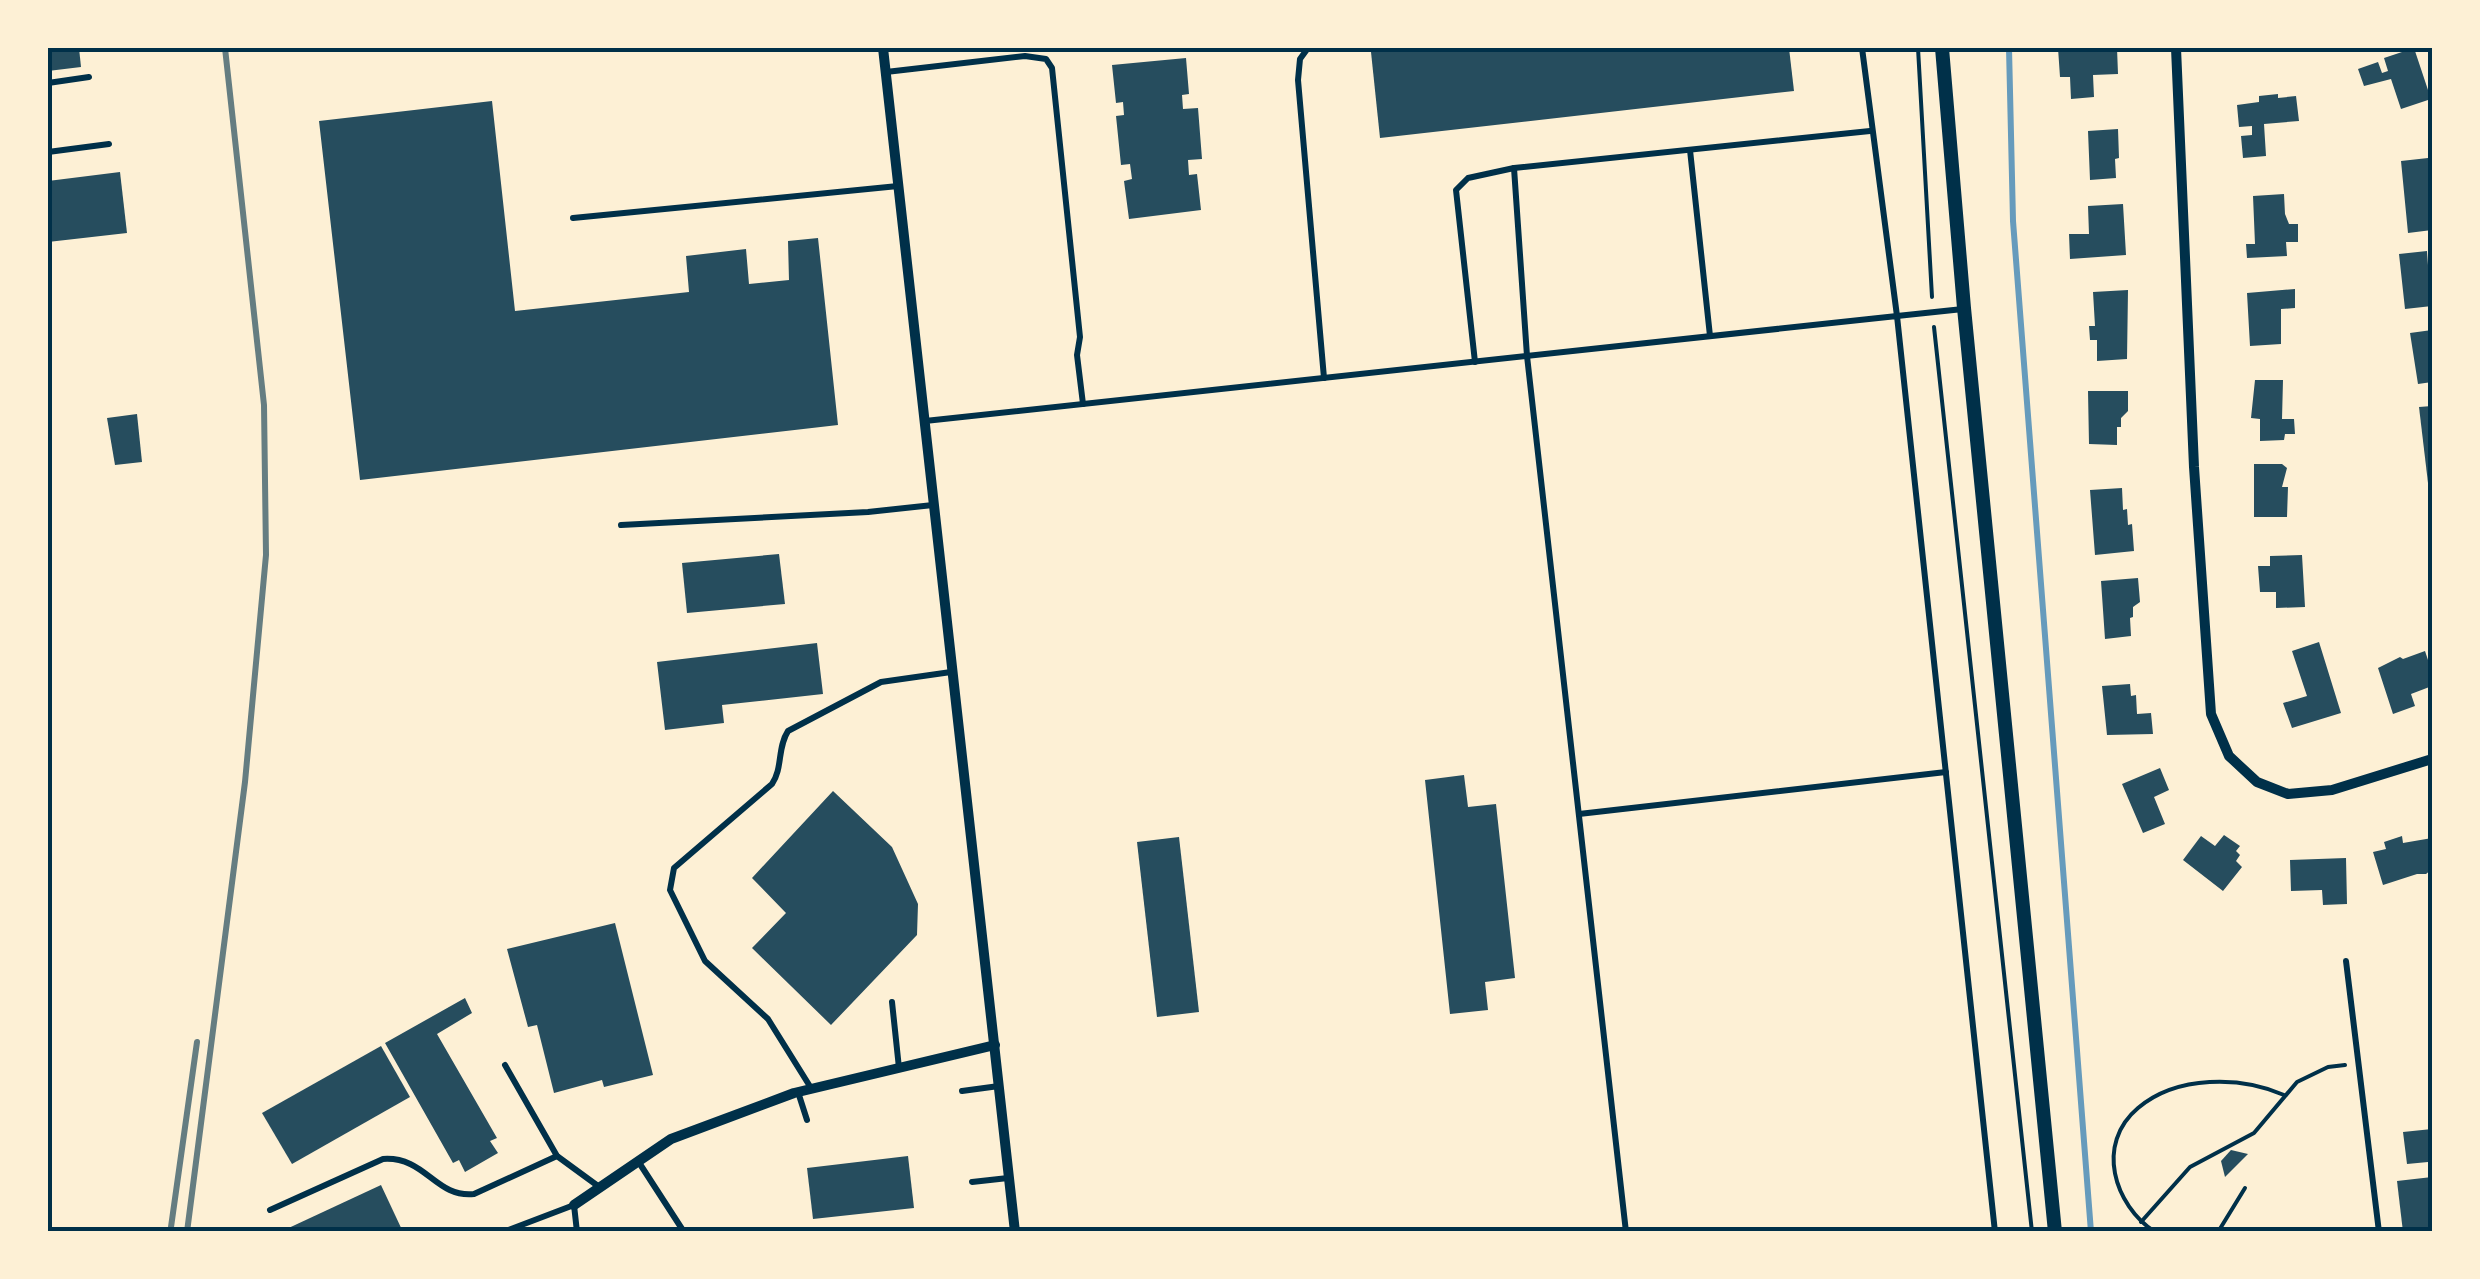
<svg xmlns="http://www.w3.org/2000/svg" width="2480" height="1279" font-family="'Open Sans',sans-serif">
<rect width="100%" height="100%" fill="#fdf0d5"/>
<g fill="none" stroke-linecap="round" stroke-linejoin="round">
<polyline stroke="#669bbc" stroke-width="6" points="2009,48 2013,221 2091,1232"/>
</g>
<g fill="#264d5e">
<polygon points="48,48 79,48 81,67 48,71"/>
<polygon points="1408,48 1789,48 1794,91 1380,138 1371,52"/>
<polygon points="2058,48 2117,48 2118,74 2093,75 2094,97 2071,99 2070,77 2060,77"/>
<polygon points="2414,48 2431,99 2401,109 2391,79 2364,86 2358,69 2378,62 2382,73 2388,71 2384,58"/>
<polygon points="1186,58 1189,94 1182,95 1183,109 1198,108 1202,159 1188,160 1189,175 1197,174 1201,210 1129,219 1124,181 1132,179 1130,164 1121,165 1116,116 1124,115 1123,102 1116,103 1112,65"/>
<polygon points="2278,94 2278,98 2296,96 2299,121 2264,124 2266,156 2243,158 2241,136 2252,135 2252,126 2239,127 2237,105 2259,102 2259,96"/>
<polygon points="492,101 515,311 689,292 686,256 746,249 749,284 789,280 788,241 818,238 838,425 360,480 319,121"/>
<polygon points="2118,129 2119,158 2115,159 2116,178 2090,180 2088,131"/>
<polygon points="2428,158 2430,177 2432,177 2432,230 2408,233 2401,161"/>
<polygon points="120,172 127,233 48,242 48,181"/>
<polygon points="2284,194 2285,214 2289,224 2298,224 2298,242 2286,242 2287,256 2247,258 2246,244 2255,244 2253,196"/>
<polygon points="2123,204 2126,255 2070,259 2069,234 2089,234 2088,206"/>
<polygon points="2427,251 2428,265 2432,265 2432,306 2405,309 2399,254"/>
<polygon points="2295,289 2295,308 2281,309 2281,344 2250,346 2247,293"/>
<polygon points="2128,290 2127,359 2097,361 2097,340 2090,340 2089,326 2095,326 2093,292"/>
<polygon points="2432,330 2432,382 2418,384 2410,333"/>
<polygon points="2255,380 2283,380 2282,419 2294,419 2295,434 2285,434 2284,440 2260,441 2260,419 2251,418"/>
<polygon points="2088,391 2128,391 2128,411 2121,418 2121,427 2117,427 2117,445 2089,444"/>
<polygon points="2432,406 2432,482 2428,483 2419,407"/>
<polygon points="137,414 142,462 115,465 107,418"/>
<polygon points="2254,464 2282,464 2287,468 2282,487 2288,487 2287,517 2254,517"/>
<polygon points="2122,488 2123,510 2127,509 2128,525 2132,524 2134,551 2095,555 2090,490"/>
<polygon points="779,554 785,604 687,613 682,563"/>
<polygon points="2302,555 2305,607 2276,608 2276,592 2260,592 2258,566 2270,566 2270,556"/>
<polygon points="2138,578 2140,602 2133,607 2133,617 2130,618 2131,636 2105,639 2101,581"/>
<polygon points="2319,642 2341,713 2292,728 2283,703 2307,696 2292,651"/>
<polygon points="817,643 823,694 722,705 724,723 665,730 657,662"/>
<polygon points="2425,651 2432,672 2432,686 2411,694 2415,706 2393,714 2378,668 2400,657 2403,659"/>
<polygon points="2130,684 2131,696 2136,695 2137,714 2151,713 2153,734 2107,735 2102,686"/>
<polygon points="2160,768 2169,790 2154,797 2165,824 2143,833 2122,784"/>
<polygon points="1464,775 1468,807 1496,804 1515,978 1485,982 1488,1010 1450,1014 1425,780"/>
<polygon points="833,791 892,847 918,904 917,935 831,1025 752,948 786,913 752,878"/>
<polygon points="2224,835 2240,846 2236,851 2240,855 2236,861 2242,867 2223,891 2183,860 2201,836 2215,846"/>
<polygon points="2402,836 2403,843 2432,838 2432,869 2426,874 2417,874 2383,885 2373,852 2386,849 2384,842"/>
<polygon points="1179,837 1199,1012 1157,1017 1137,842"/>
<polygon points="2346,858 2347,904 2323,905 2322,890 2291,891 2290,860"/>
<polygon points="615,923 653,1075 604,1087 602,1080 554,1093 537,1025 528,1027 507,949"/>
<polygon points="465,998 472,1013 437,1034 497,1138 490,1141 498,1153 465,1172 459,1160 453,1163 385,1043"/>
<polygon points="381,1046 410,1097 292,1164 262,1113"/>
<polygon points="2432,1129 2432,1175 2430,1175 2428,1162 2407,1164 2403,1132"/>
<polygon points="2231,1150 2248,1154 2225,1177 2221,1161"/>
<polygon points="908,1156 914,1208 813,1219 807,1168"/>
<polygon points="2432,1177 2432,1232 2403,1232 2397,1181"/>
<polygon points="381,1185 403,1232 280,1232"/>
</g>
<g fill="none" stroke-linecap="round" stroke-linejoin="round">
<g stroke="#003049" stroke-width="4">
<polyline points="1918,48 1932,297"/>
<polyline points="1934,327 2032,1232"/>
<polyline points="2141,1222 2190,1167 2254,1133 2297,1082 2328,1067 2345,1065"/>
<path d="M2155,1232c-41,-27 -60,-88 -17,-124 39,-33 103,-32 146,-13"/>
<polyline points="2218,1232 2245,1188"/>
</g>
<g stroke="#003049" stroke-width="6">
<polyline points="1308,48 1300,59 1298,80 1324,378"/>
<polyline points="1862,48 1897,316 1963,309"/>
<polyline points="886,72 1025,56 1046,59 1052,68 1080,337 1077,355 1083,404"/>
<polyline points="48,83 89,77"/>
<polyline points="1690,150 1710,336"/>
<polyline points="48,152 109,144"/>
<polyline points="1514,168 1527,356 1626,1232"/>
<polyline points="573,218 898,186"/>
<polyline points="1475,362 1456,190 1468,178 1514,168 1870,131"/>
<polyline points="925,421 1897,316 1995,1232"/>
<polyline points="621,525 868,512 933,505"/>
<polyline points="1579,814 1946,772"/>
<polyline points="2346,961 2379,1232"/>
<polyline points="892,1002 899,1068"/>
<polyline points="505,1065 557,1156 598,1186"/>
<path d="M811,1088l-43,-69 -63,-58 -35,-71 4,-22 98,-84c11,-16 5,-36 16,-53l93,-49 70,-10"/>
<polyline points="962,1091 999,1086"/>
<polyline points="798,1092 807,1120"/>
<polyline points="638,1161 684,1232"/>
<polyline points="972,1182 1008,1178"/>
<path d="M270,1210l113,-51c43,-3 52,39 91,35l83,-38"/>
<polyline points="503,1232 574,1205 577,1232"/>
</g>
<g stroke="#003049" stroke-width="10">
<polyline points="883,48 1015,1232"/>
<polyline points="2176,48 2194,467 2211,714 2229,756 2257,782 2288,794 2332,790 2432,759"/>
<polyline points="574,1205 671,1139 794,1093 995,1045"/>
</g>
<polyline stroke="#003049" stroke-width="14" points="1942,48 1964,308 2055,1232"/>
<g stroke="#657d81" stroke-width="6">
<polyline points="171,1227 197,1042"/>
<polyline points="187,1232 245,782 266,555 264,405 225,48"/>
</g>
</g>
<rect width="2480" height="1279" fill="none" stroke="#fdf0d5" stroke-width="100"/>
<rect x="50" y="50" width="2380" height="1179" fill="none" stroke="#003049" stroke-width="4"/>
</svg>
